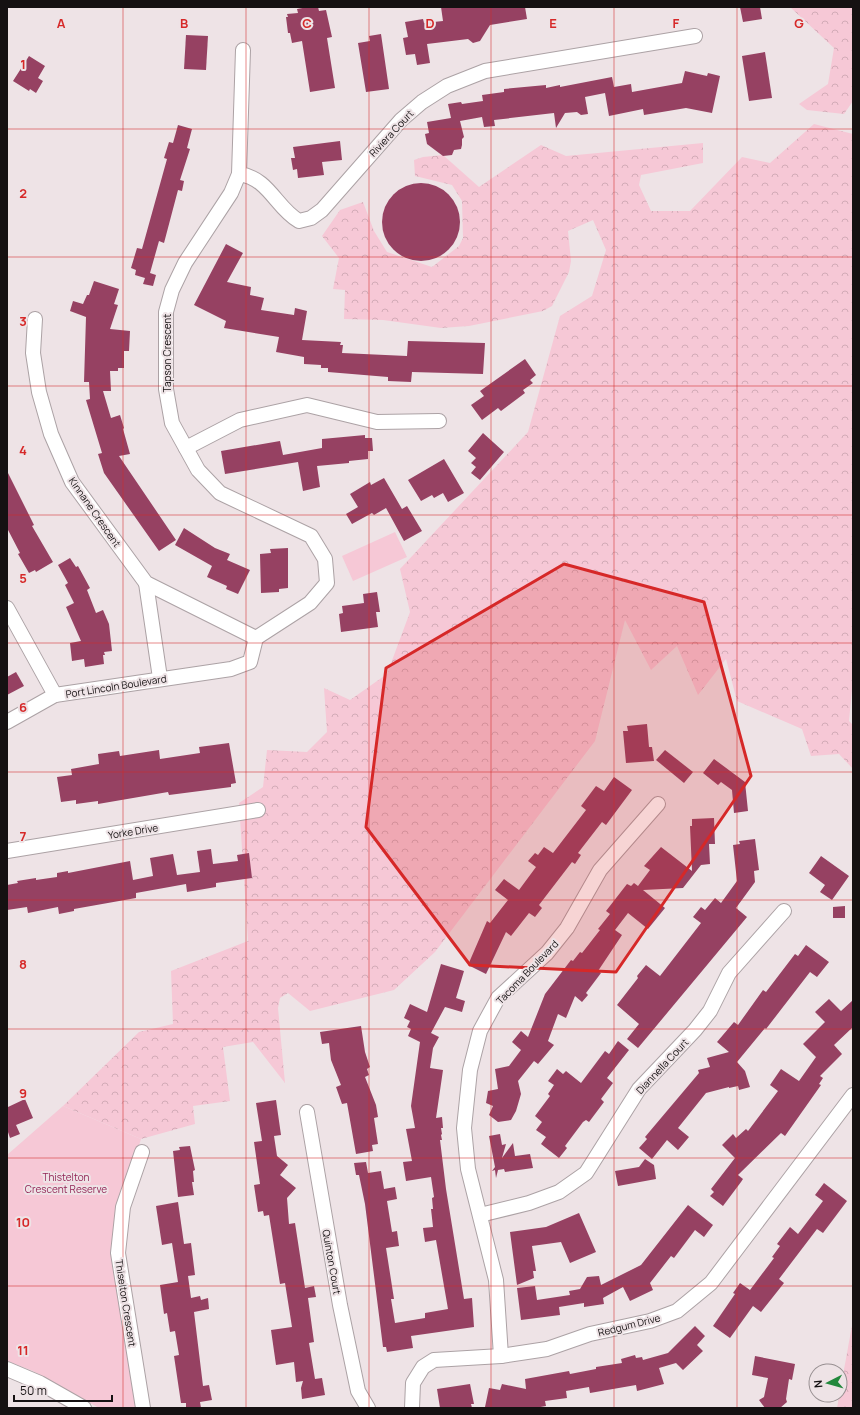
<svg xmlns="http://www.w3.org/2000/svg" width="860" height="1415" font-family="Manrope,sans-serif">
<defs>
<pattern id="forest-crowns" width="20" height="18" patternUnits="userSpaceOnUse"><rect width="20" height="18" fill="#f6c8d6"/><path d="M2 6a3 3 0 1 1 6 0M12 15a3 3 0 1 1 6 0" fill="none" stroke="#d2abb7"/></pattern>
</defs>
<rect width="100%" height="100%" fill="#eee3e6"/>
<g fill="#f6c8d6">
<polygon points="395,532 407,557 353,581 342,556"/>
<polygon points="63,1106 141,1139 116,1217 138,1408 99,1408 33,1371 7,1361 7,1155"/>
</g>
<g fill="url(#forest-crowns)">
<polygon points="790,7 853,7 853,101 844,114 807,110 799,104 828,84 834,48"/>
<polygon points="814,124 853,134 853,679 849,721 853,725 853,769 839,754 811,756 802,729 737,701 726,659 698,695 677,646 651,670 625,620 595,741 435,952 394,990 310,1011 288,993 280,998 278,1008 285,1083 253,1042 223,1047 230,1101 193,1106 195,1124 141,1139 63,1106 139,1032 173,1024 171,971 248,941 239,803 263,787 267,750 307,752 327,732 324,688 350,700 387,674 410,612 400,569 528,432 560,316 592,296 606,250 593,220 568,231 571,261 569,272 552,306 543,311 469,326 441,328 383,320 344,319 345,290 333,289 339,258 322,236 340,210 363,202 374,231 387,252 432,267 459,246 463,238 462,201 452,185 415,176 414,160 423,157 443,155 479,187 541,145 566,156 703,143 703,163 641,175 639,185 651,211 690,211 742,157 770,163"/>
<polygon points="853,1320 853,1408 837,1408"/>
</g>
<g fill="#964162">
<polygon points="308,7 318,7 319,11 326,10 332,37 327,38 335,88 310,92 302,41 292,43 290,33 288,33 286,17 288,17 287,14 298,13 297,9"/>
<polygon points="441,7 525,7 527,19 490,25 480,41 473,43 468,39 427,44 430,63 417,65 415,54 406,55 403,38 408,37 405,22 423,19 424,23 443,21"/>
<polygon points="740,7 760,7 762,19 743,22"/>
<polygon points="381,34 389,89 366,92 358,43 370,41 369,36"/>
<polygon points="186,35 208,36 206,70 184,69"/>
<polygon points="765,52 772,98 749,101 742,56"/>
<polygon points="29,56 45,66 38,78 43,81 36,93 30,89 29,91 13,81"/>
<polygon points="685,71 707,76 708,73 720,76 712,113 686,108 644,115 643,109 609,116 605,93 585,97 588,114 581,115 577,112 565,113 556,128 554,113 494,120 495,126 484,127 482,117 460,121 464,137 462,139 462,145 461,149 454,150 452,155 443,156 427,144 425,134 429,133 427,122 451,118 448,104 461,102 462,104 483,101 482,95 504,92 504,89 546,85 546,88 560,85 560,87 612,77 614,87 631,84 632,92 682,83"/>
<polygon points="178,125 192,129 187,148 190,149 180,180 184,181 182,191 178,190 164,243 159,241 150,273 156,275 153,286 143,284 145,278 135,275 136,270 131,268 137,248 142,249 167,159 164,158 169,142 173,143"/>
<polygon points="340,141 342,160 322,162 324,175 298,178 297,169 293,170 291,158 295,158 293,147"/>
<circle cx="421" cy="222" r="39"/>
<polygon points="226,244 243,253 227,282 251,287 250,295 264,298 261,310 294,315 295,308 307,311 302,340 341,342 340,345 343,345 342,353 407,356 408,341 485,343 483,374 412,372 411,382 388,381 388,377 328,372 328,368 321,368 321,365 304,364 304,357 276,352 279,337 224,328 226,321 194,305"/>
<polygon points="94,281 119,289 114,304 118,305 110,329 130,331 129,351 124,351 124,368 118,368 118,371 110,371 111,391 103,391 111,418 120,415 124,428 123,429 130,454 119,456 176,540 159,551 104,473 98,454 102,453 86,400 90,399 89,382 84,382 86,317 70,311 73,301 83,304 87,295 89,295"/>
<polygon points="525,359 536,375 530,380 533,383 523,390 525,393 501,411 498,408 482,420 471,405 484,396 480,391"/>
<polygon points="483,433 504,452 480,480 471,473 476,467 471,463 476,458 468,451"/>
<polygon points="365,435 365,438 372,438 373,451 368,451 368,459 349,461 349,463 317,466 320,487 303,491 298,462 225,474 221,451 280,441 283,455 322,448 322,439"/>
<polygon points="444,459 464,493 448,502 443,493 434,498 432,495 421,501 408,480"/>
<polygon points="7,471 34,525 32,526 53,562 36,572 35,570 29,573 18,554 20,553 7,528"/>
<polygon points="384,478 402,509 407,506 422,531 404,541 386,508 374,515 372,513 352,524 346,514 358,507 350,494 370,482 371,485"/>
<polygon points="184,528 215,548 230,554 227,560 250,570 238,594 226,589 227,586 207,577 212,566 175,545"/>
<polygon points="288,548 288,588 279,589 279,592 261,593 260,554 271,553 270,549"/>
<polygon points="70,558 76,567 78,566 90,588 87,590 96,613 103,610 109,624 112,651 104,652 105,655 103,655 104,664 85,667 84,659 72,661 70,643 81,641 66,607 74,603 65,585 68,583 58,565"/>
<polygon points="377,592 380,612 376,612 378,627 341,632 339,614 343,613 342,606 364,603 363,594"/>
<polygon points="16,672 24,686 7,695 7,677"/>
<polygon points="647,724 649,747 652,747 654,761 626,763 623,731 628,731 627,726"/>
<polygon points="229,743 236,783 231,784 231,787 169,795 168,792 98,804 98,801 76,804 76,800 61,802 57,777 72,775 71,769 99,764 98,754 119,751 120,756 159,750 160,759 200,753 199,747"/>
<polygon points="665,750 693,772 684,783 656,760"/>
<polygon points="714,759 745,782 748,811 734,813 732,790 721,782 718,785 703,773"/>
<polygon points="614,777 632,790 606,825 602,822 578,853 581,855 575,864 572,862 539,905 542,908 535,917 529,913 511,936 506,932 486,974 468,965 487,921 490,923 508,900 495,890 504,879 519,890 536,867 528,861 535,853 538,855 544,847 553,853 586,810 581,806 596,786 604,791"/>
<polygon points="714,818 715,844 709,844 710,864 701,865 683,888 643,890 665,908 648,929 628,913 615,930 622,935 598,971 601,973 586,993 588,995 582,1002 575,996 566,1018 558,1014 548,1041 554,1045 538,1064 534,1061 518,1081 521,1094 516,1111 511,1120 498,1122 489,1115 493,1106 486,1103 488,1091 498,1089 495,1069 509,1066 521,1050 512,1042 521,1031 528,1037 545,994 571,960 573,961 580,952 582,953 600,930 598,929 610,914 606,911 627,884 631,886 634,883 638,886 650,870 644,866 661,847 692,871 690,826 692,826 692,819"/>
<polygon points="755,839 759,870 754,871 755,882 736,908 747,917 638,1048 627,1039 639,1024 617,1005 638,978 637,976 646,965 660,976 701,923 693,917 701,907 705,910 715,898 721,903 737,881 733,845 740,844 739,841"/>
<polygon points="211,849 213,864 238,861 237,855 249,853 252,878 216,883 216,887 187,892 186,884 136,893 136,898 74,909 74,911 59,914 58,907 28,913 27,907 7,910 7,885 18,883 17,881 36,878 36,880 57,877 57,873 68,871 68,873 130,861 133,880 153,876 150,858 173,854 177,875 200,872 197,851"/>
<polygon points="821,856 849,876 832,900 820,892 825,885 809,873"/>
<polygon points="845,906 845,918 833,918 833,907"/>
<polygon points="806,945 829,962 817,977 810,972 766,1029 765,1028 737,1062 745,1071 750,1087 739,1090 738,1086 729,1088 729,1087 706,1093 678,1128 689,1137 678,1150 667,1140 652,1159 639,1148 647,1139 645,1137 699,1073 698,1070 710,1067 707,1058 729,1052 717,1042 734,1022 738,1025 763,990 766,992 795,954 798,956"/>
<polygon points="441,964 464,971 456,998 465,1001 462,1012 445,1007 431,1033 439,1037 433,1048 430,1068 443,1070 436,1118 442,1117 443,1128 441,1128 442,1134 441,1135 442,1140 440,1140 446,1189 464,1299 472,1298 474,1327 411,1336 413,1348 387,1352 386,1347 383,1347 365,1204 359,1175 356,1175 354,1163 366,1162 368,1173 381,1171 384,1189 395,1187 397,1199 387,1201 392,1232 397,1231 399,1246 386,1248 394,1299 391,1299 395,1323 425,1318 425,1313 448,1309 436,1240 425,1242 423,1228 433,1227 431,1209 433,1209 432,1198 434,1197 431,1177 406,1181 403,1162 412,1161 406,1129 415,1128 411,1106 420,1042 408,1036 411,1029 407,1027 410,1021 404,1018 410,1004 427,1012"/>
<polygon points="829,999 841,1011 853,1000 853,1027 834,1045 842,1054 820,1076 823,1078 819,1084 821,1085 785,1136 781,1133 738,1175 743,1179 741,1182 723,1206 710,1196 714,1192 711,1189 735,1158 722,1145 733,1134 736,1138 746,1129 748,1131 778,1091 770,1085 781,1069 799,1081 816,1057 803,1044 825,1022 815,1012"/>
<polygon points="361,1026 365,1052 370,1067 367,1069 369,1075 365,1077 376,1105 378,1117 374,1118 378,1144 372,1145 373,1151 356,1154 347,1103 342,1104 336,1087 341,1085 331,1060 329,1043 322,1044 320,1032"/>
<polygon points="618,1041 629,1050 607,1078 613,1083 601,1099 604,1102 589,1122 586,1120 583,1122 565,1146 567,1148 559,1158 541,1144 546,1137 536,1130 542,1122 535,1116 550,1096 548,1094 554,1085 548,1081 557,1069 563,1074 566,1071 581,1083 605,1051 609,1054"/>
<polygon points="25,1099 33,1118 16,1125 20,1134 10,1138 7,1129 7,1104 8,1107"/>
<polygon points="276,1100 281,1135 274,1136 277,1156 288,1165 280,1175 296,1188 287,1198 289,1224 295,1223 305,1288 314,1286 316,1297 308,1298 314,1342 309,1343 315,1379 322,1378 325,1395 302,1399 301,1388 303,1381 296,1382 294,1362 276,1365 271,1330 292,1327 285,1283 280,1284 269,1215 264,1216 263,1211 258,1212 254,1185 260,1184 254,1142 262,1141 256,1103"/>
<polygon points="500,1134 502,1145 506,1144 502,1158 513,1143 515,1156 530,1154 533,1168 505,1172 504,1169 498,1170 496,1178 495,1170 492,1171 495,1167 489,1136"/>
<polygon points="190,1146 195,1170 193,1171 194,1182 192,1182 194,1195 178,1197 173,1151 180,1150 179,1147"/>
<polygon points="645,1159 654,1165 656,1179 618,1186 615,1171 639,1167"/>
<polygon points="824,1183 847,1201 823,1233 817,1229 779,1279 784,1283 761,1312 753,1306 730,1338 713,1326 735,1294 733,1293 740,1283 750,1290 774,1258 772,1257 780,1246 777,1244 790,1227 798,1234 823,1201 815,1195"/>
<polygon points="178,1202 184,1244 191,1243 195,1275 188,1276 191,1298 200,1296 201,1300 208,1298 209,1309 194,1312 203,1386 209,1385 212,1400 200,1402 201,1408 186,1408 186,1403 181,1403 174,1356 179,1355 175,1331 170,1332 167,1313 164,1314 160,1285 178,1282 172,1243 162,1245 156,1206"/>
<polygon points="688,1205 713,1225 704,1237 695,1230 674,1258 671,1256 650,1283 653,1290 630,1301 623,1287 603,1298 604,1304 584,1307 584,1303 559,1307 560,1315 521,1320 517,1288 535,1286 537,1300 570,1295 569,1291 580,1289 587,1277 599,1276 601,1285 641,1265"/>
<polygon points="579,1213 596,1252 570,1263 561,1242 532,1246 536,1271 533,1271 534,1278 517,1285 510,1232 546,1227"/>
<polygon points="695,1326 705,1336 697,1345 703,1351 683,1370 676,1363 659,1368 664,1384 637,1391 636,1385 590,1393 589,1387 566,1391 567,1398 545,1401 546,1406 535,1408 485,1407 489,1388 500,1390 502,1384 526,1389 525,1379 569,1371 570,1374 596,1369 596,1367 622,1363 621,1359 635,1355 636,1358 642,1357 643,1360 668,1353"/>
<polygon points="755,1356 795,1364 792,1380 789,1379 786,1399 787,1402 780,1408 765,1408 759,1400 764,1397 768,1378 752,1375"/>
<polygon points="470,1384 474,1404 471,1404 472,1408 440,1408 437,1389"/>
</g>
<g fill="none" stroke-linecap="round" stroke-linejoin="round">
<g stroke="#aca2a5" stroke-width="16">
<g id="street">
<path d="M239,174c30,4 37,34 60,47l12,-3 11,-8 79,-90 21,-18 25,-16 38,-15 210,-35"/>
<polyline points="35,319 33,353 39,392 51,434 72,482 146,583 256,638"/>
<polyline points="186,448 240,420 307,405 377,422 439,421"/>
<polyline points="146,583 160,678"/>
<polyline points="7,608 55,695"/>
<polyline points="7,722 55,695 231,669 250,662 256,638 310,603 327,583 325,559 311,536 220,493 198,470 172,423 166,389 166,312 172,290 185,263 231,193 239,174 243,50"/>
<polyline points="7,851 258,810"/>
<polyline points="307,1112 340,1305 358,1391 368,1408"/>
<polyline points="142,1152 123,1207 118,1253 143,1408"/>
<polyline points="480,1215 529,1203 559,1192 586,1173 639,1089 695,1030 710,1011 729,973 784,911"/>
<polyline points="501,1356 496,1280 468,1169 464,1128 470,1070 480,1031 498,998 547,953 567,928 600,870 658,804"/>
<polyline points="7,1369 40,1383 84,1408"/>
<polyline points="412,1408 413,1383 423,1367 434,1360 501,1356 547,1349 590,1334 650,1321 677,1311 711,1283 853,1095"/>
</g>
</g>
<use href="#street" stroke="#fff" stroke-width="14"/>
</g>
<path fill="#d62828" fill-opacity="0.2" stroke="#d62828" stroke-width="3" stroke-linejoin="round" d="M564,564l140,38 47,174 -135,196 -146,-7 -104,-138 20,-159z"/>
<path fill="none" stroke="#d62828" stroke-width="1" stroke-opacity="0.55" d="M123,7v1401M246,7v1401M369,7v1401M491,7v1401M614,7v1401M737,7v1401M7,129h846M7,257h846M7,386h846M7,515h846M7,643h846M7,772h846M7,900h846M7,1029h846M7,1158h846M7,1286h846"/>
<g text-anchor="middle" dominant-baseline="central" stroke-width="4" stroke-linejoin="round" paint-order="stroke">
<g font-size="10" fill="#151112" stroke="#eee3e6">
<text transform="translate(391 133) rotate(-47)">Riviera Court</text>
<text transform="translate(167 353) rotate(-90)">Tapson Crescent</text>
<text transform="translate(95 512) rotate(55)">Kinnane Crescent</text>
<text transform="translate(116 686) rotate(-9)">Port Lincoln Boulevard</text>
<text transform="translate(133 831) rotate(-9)">Yorke Drive</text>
<text transform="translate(527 972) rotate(-46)">Tacoma Boulevard</text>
<text transform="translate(662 1066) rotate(-47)">Diannella Court</text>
<text transform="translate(332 1262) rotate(80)">Quinton Court</text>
<text transform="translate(126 1303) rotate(81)">Thiselton Crescent</text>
<text transform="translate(629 1325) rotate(-14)">Redgum Drive</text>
</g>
<g font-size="10" fill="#902354" stroke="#eee3e6">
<text x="66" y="1177">Thistelton<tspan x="66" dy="12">Crescent Reserve</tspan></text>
</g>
</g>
<g font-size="13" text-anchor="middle" font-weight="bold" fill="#d62828" stroke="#eee3e6" stroke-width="4" stroke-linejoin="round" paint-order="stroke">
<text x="61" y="28">A</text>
<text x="184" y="28">B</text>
<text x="307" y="28">C</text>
<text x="430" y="28">D</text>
<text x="553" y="28">E</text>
<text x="676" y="28">F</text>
<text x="799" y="28">G</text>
<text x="23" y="69">1</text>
<text x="23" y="198">2</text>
<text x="23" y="326">3</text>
<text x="23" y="455">4</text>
<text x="23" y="583">5</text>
<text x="23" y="712">6</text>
<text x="23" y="841">7</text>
<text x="23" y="969">8</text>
<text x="23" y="1098">9</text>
<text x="23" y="1227">10</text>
<text x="23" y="1355">11</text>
</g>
<rect width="860" height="1415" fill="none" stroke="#151112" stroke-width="16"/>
<g transform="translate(828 1383) rotate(264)"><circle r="19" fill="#eee3e6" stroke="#978f91"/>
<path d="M0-3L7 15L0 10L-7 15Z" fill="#22883c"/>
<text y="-6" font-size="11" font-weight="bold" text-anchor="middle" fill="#151112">N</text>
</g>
<path d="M14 1395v6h98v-6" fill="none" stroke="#151112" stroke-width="2"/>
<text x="20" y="1395" font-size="12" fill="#151112" stroke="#eee3e6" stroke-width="3" paint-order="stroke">50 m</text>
</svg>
